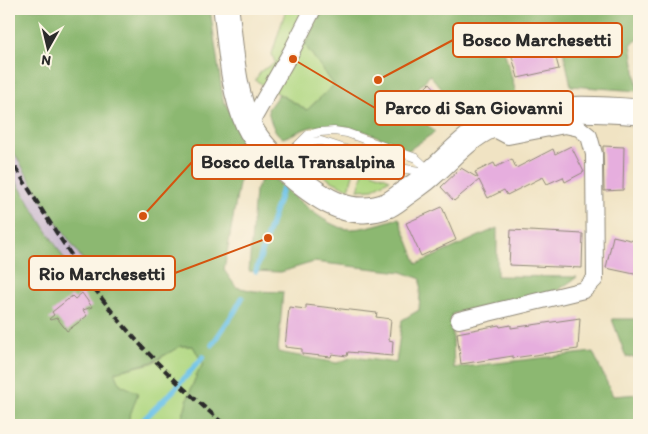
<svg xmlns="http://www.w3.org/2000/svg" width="648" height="434" font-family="Itim,sans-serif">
<rect width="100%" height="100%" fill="#fcf5e5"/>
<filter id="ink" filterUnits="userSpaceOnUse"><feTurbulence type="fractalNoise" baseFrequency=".02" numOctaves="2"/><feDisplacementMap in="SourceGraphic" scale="10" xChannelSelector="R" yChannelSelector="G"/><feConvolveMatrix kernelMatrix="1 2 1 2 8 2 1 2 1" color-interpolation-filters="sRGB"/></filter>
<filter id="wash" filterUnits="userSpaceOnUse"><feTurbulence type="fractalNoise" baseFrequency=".0096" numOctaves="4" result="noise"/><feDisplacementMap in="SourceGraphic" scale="20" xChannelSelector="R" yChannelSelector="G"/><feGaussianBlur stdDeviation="1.12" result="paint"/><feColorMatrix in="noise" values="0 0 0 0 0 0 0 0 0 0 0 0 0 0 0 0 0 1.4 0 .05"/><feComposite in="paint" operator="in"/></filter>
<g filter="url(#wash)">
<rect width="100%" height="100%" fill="#f0e3c3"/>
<polygon fill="#cdbed2" points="9,144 46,207 83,260 70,268 9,170"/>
<g fill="#b1d883" stroke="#6e8257">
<polygon points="286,9 324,9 305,45 334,85 307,110 255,80 262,70 275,63 272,54"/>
<path d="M320,157h6l29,10 -6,22c-12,-6 -39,-14 -29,-32z"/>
<polygon points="364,169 390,179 373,189 358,190"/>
<path d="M180,346h13l10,18c-12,19 -17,40 -22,61h-57l4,-4 -8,-37 -6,-12 38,-9z"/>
</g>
<g fill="#8cb871" stroke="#5c724e">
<path d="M9,9h201l13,90 23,44 -22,127 12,17 18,4 29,1 -5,60 59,11 16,-6 43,6 6,-43 17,-10 2,-31 -19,-7 -88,-10 -33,10 -32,-1 6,-80 11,-20c18,16 60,59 84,58 16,0 34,-7 49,-11l18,46 80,-36v48l80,1 -20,14 -105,23 2,54 139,-16 20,44 26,-2v31h-458c5,-21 10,-42 22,-61l-10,-18h-12l-29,16 -37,10 5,12 18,9 -10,28 -4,4h-115v-255l61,98 13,-8 -37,-53 -37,-63z"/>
<path d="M324,9h315v30l-8,5 7,47 -67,-5 -11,-51 -58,8 14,50 -52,23 -34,-41 -17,19 1,6 -5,8 26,24 -29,20c-31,-19 -58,-31 -95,-25 -9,2 -19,8 -28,11 -10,-6 -13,-18 -15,-29l11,-15 28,16 27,-25 -29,-40z"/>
<polygon points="612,319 639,319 639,358 626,357"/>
</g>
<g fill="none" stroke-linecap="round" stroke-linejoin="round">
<g stroke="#6cc2e9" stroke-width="5.5">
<polyline points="256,271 282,189"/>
<polyline points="212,345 235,311 242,298"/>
<polyline points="138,425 174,390 203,357"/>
</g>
</g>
<g id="blocks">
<g fill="#e6aede">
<polygon points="543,44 545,53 554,51 559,69 518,78 511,53"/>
<polygon points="430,83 447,102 435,112 419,94"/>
<polygon points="571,146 584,172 565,182 563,177 547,184 543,177 507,195 504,190 488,198 479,180 454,201 441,187 461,168 478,178 475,172 494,163 496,167 512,159 516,168 553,149 555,154"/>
<polygon points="603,146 624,147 623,190 604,191"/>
<polygon points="442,207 456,240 421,256 406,223"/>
<polygon points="511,230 583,234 582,268 509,265"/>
<polygon points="613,236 639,242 639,275 606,268"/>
<polygon points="82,293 92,307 83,310 87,316 67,331 57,318 50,320 49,319 54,315 52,312 72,296 75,299"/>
<polygon points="306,305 377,313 376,317 391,319 389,340 393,341 392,356 348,352 347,356 332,354 331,357 302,354 302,349 285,347 289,307 306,309"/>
<polygon points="580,318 578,349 513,358 513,356 461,364 457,333 499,325 500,327 511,325 511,328"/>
</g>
</g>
</g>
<g filter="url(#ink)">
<use href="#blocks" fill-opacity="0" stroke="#8e8777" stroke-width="1"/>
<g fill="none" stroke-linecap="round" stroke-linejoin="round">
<g stroke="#8e8777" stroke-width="9">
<g id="lane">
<polyline points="299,149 308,142 321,141 406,169 426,172"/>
<polyline points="281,162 308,135 320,132 334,131 347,133 416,158 429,170"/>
</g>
</g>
<g stroke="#8e8777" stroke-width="18">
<g id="street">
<polyline points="249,126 291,52 313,9"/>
<polyline points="459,320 584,290 595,279 594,154 589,136 579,128 565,125 508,136 489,126"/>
</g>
</g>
<g stroke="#8e8777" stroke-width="27">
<path id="primary" d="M226,9c5,38 6,79 22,115 12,27 64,72 92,82 15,6 33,5 48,-1 6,-3 11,-7 16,-11 10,-7 21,-14 30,-23 17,-15 34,-35 56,-45 41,-21 104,-18 149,-14"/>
</g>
<use href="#lane" stroke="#fff" stroke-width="8"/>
<use href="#street" stroke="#fff" stroke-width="16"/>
<use href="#primary" stroke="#fff" stroke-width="25"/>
<path stroke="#2b2b2b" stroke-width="4" stroke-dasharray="8 4" stroke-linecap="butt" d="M9,157c30,49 60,97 94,143 35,46 78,88 122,125"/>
</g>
</g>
<path fill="none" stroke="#d5540f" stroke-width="2" d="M378 80L453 40M293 59L375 108M143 216L192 162M268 238L175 273"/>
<g fill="#d5540f" stroke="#fcf5e5" stroke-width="2">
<circle cx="378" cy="80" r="5"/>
<circle cx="293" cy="59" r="5"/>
<circle cx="143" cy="216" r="5"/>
<circle cx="268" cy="238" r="5"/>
</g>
<g fill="#fcf5e5" stroke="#d5540f" stroke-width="2">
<rect x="453" y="23" width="169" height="34" rx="5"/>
<rect x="375" y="91" width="198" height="34" rx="5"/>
<rect x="192" y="145" width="212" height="34" rx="5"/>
<rect x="29" y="256" width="146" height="34" rx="5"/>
</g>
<g font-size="19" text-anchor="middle" font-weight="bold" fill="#2b2b2b">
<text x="537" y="46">Bosco Marchesetti</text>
<text x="474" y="114">Parco di San Giovanni</text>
<text x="298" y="168">Bosco della Transalpina</text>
<text x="102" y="280">Rio Marchesetti</text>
</g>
<rect width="648" height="434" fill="none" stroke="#fcf5e5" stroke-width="30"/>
<g transform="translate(48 48) rotate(188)" stroke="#fcf5e5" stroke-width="4" paint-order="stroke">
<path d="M0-4L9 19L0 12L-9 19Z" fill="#2b2b2b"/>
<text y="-8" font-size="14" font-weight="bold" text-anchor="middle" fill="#2b2b2b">N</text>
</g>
</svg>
